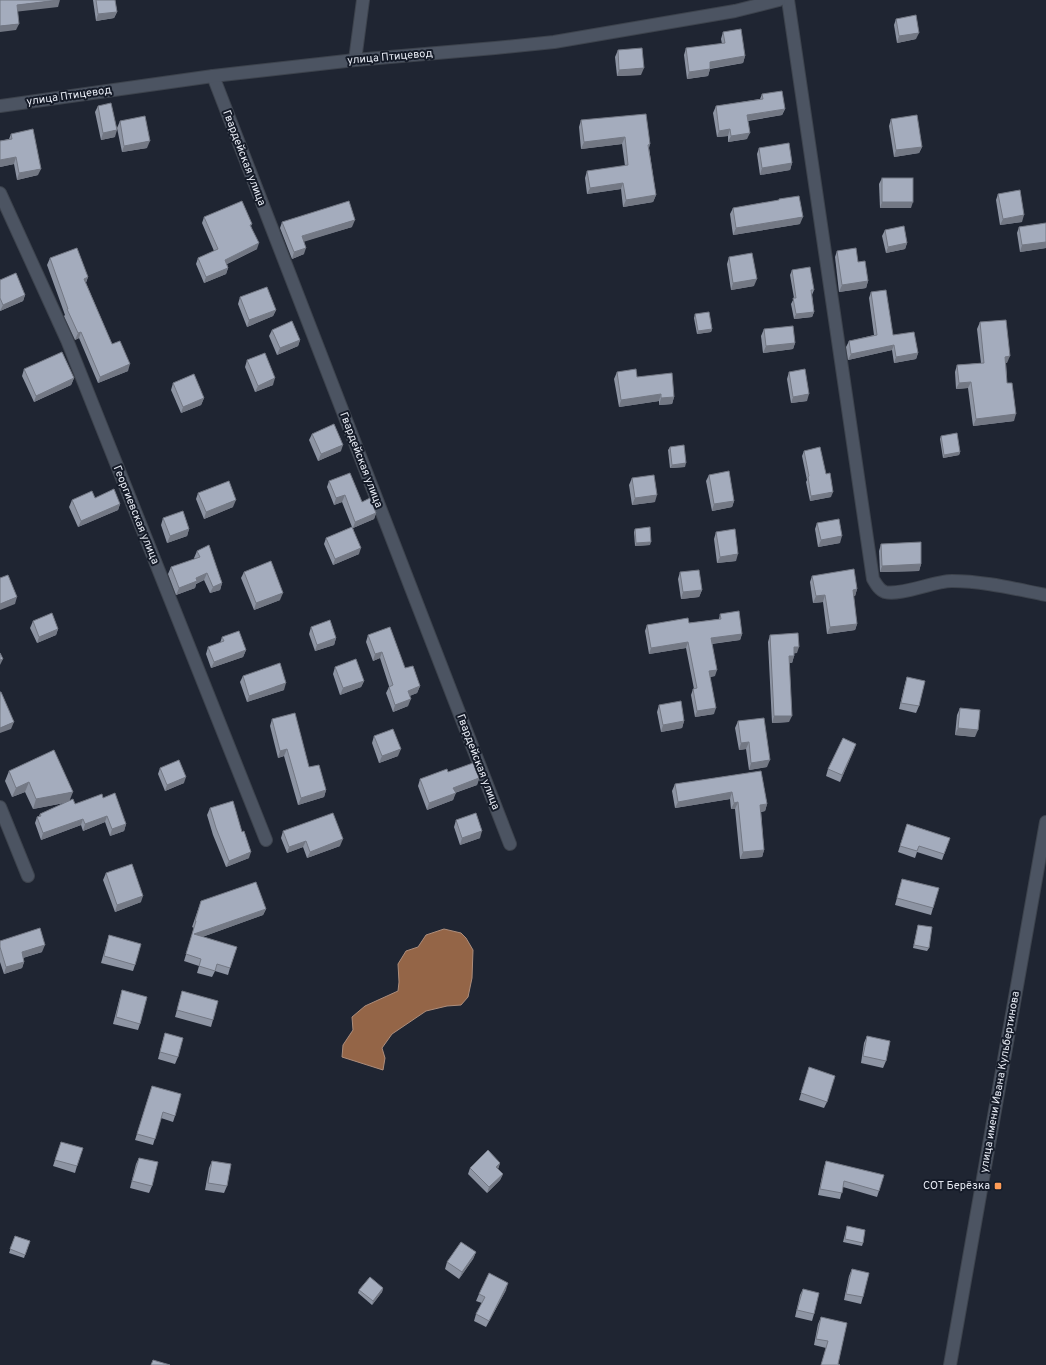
<svg xmlns="http://www.w3.org/2000/svg" width="1046" height="1365" font-family="Overpass,sans-serif">
<rect width="100%" height="100%" fill="#1f2532"/>
<polygon fill="#946547" stroke="#ad8d7b" points="444,929 461,933 466,938 473,950 472,978 468,997 461,1005 447,1006 426,1011 392,1034 382,1048 385,1058 383,1070 342,1057 343,1045 353,1030 352,1017 365,1006 398,991 399,982 398,964 406,951 418,947 426,935"/>
<g fill="none" stroke-linecap="round" stroke-linejoin="round">
<g stroke="#3d434d" stroke-width="14">
<g id="minor">
<path d="M788,0l85,579c3,5 6,11 12,13 16,4 49,-11 67,-11 31,0 63,8 94,14"/>
<polyline points="355,60 363,0"/>
<polyline points="213,76 510,844"/>
<polyline points="0,106 213,76 355,60 495,48 554,42 735,11 779,0"/>
<polyline points="0,193 67,340 266,840"/>
<polyline points="0,807 28,876"/>
<polyline points="950,1365 1046,822"/>
</g>
</g>
<use href="#minor" stroke="#4c5462" stroke-width="12"/>
</g>
<g fill="#8d94a3">
<polygon points="93,0 115,0 117,12 114,18 96,21"/>
<polygon points="896,19 916,39 897,43 894,25"/>
<polygon points="723,32 745,56 743,63 710,69 708,76 687,79 684,55 686,48 722,44 721,39"/>
<polygon points="618,50 641,75 617,76 615,57"/>
<polygon points="762,94 785,109 782,115 748,121 747,139 728,142 728,136 717,137 713,113 716,106 760,99"/>
<polygon points="98,106 115,137 101,140 95,112"/>
<polygon points="891,119 922,147 919,153 894,157 889,126"/>
<polygon points="581,120 650,144 649,148 656,195 653,202 623,207 621,189 587,194 585,178 587,171 625,166 622,144 581,149 579,127"/>
<polygon points="120,121 147,148 122,152 117,128"/>
<polygon points="11,134 38,175 17,180 14,164 0,167 0,141 9,139"/>
<polygon points="759,148 792,163 790,170 760,175 757,154"/>
<polygon points="882,178 911,208 880,208 879,184"/>
<polygon points="998,194 1022,222 1000,225 996,200"/>
<polygon points="779,199 800,224 733,235 730,214 733,208 779,200"/>
<polygon points="204,217 252,224 251,226 257,249 227,264 228,268 226,274 204,283 196,264 198,258 214,251 202,223"/>
<polygon points="282,222 352,227 304,241 304,254 292,259 280,228"/>
<polygon points="1046,223 1046,248 1020,252 1017,233 1019,227"/>
<polygon points="885,230 907,243 905,249 886,253 882,236"/>
<polygon points="837,251 858,262 868,281 866,288 839,292 835,257"/>
<polygon points="729,257 754,286 731,290 727,264"/>
<polygon points="50,258 88,277 86,283 112,344 128,371 98,383 79,338 75,340 64,316 65,315 47,265"/>
<polygon points="792,270 814,290 812,295 814,312 812,317 794,319 791,304 794,298 790,275"/>
<polygon points="0,280 25,295 23,301 0,311"/>
<polygon points="871,292 893,335 918,353 916,359 894,363 892,350 848,360 846,347 849,341 874,335 869,298"/>
<polygon points="240,297 276,310 273,316 247,327 238,304"/>
<polygon points="695,314 712,329 711,332 697,334 694,318"/>
<polygon points="980,322 1007,363 1006,363 1007,383 1014,421 973,426 968,388 956,389 955,372 957,365 981,363 977,329"/>
<polygon points="764,329 795,343 793,349 763,353 761,336"/>
<polygon points="272,330 300,340 298,346 277,355 269,336"/>
<polygon points="247,360 273,385 255,392 245,367"/>
<polygon points="24,369 74,378 71,385 34,402 22,376"/>
<polygon points="617,372 637,377 674,397 672,404 659,405 659,401 619,407 614,379"/>
<polygon points="789,372 807,401 791,403 787,379"/>
<polygon points="173,383 204,398 201,405 181,413 171,390"/>
<polygon points="312,434 341,451 318,461 309,440"/>
<polygon points="941,436 960,452 959,455 943,458 940,439"/>
<polygon points="670,447 685,467 670,468 668,450"/>
<polygon points="804,451 831,497 810,501 806,482 807,480 802,456"/>
<polygon points="709,475 734,501 732,507 712,511 706,481"/>
<polygon points="632,478 655,502 632,505 629,485"/>
<polygon points="329,481 362,502 376,513 374,519 353,528 359,554 333,565 324,544 326,538 352,527 342,502 334,505 327,487"/>
<polygon points="198,493 233,507 204,519 196,499"/>
<polygon points="95,498 120,504 118,510 78,527 69,507 72,500"/>
<polygon points="163,518 189,529 187,536 167,543 161,525"/>
<polygon points="817,523 840,543 818,547 815,529"/>
<polygon points="635,529 650,545 635,546 634,532"/>
<polygon points="716,532 736,561 717,563 714,539"/>
<polygon points="881,544 921,564 919,571 880,572 879,551"/>
<polygon points="197,551 222,583 220,590 210,593 204,580 196,584 195,588 176,595 168,574 171,567 195,559 194,558"/>
<polygon points="244,572 280,600 254,610 241,578"/>
<polygon points="680,572 702,590 699,597 681,599 678,579"/>
<polygon points="812,576 857,589 855,596 853,596 857,624 855,630 827,634 823,602 813,603 810,582"/>
<polygon points="720,614 742,634 740,640 712,644 715,676 710,677 714,714 695,717 691,695 693,689 694,689 686,648 649,654 645,631 647,625 689,623 719,619"/>
<polygon points="33,621 58,629 56,635 37,643 30,628"/>
<polygon points="311,627 336,638 334,645 315,651 309,634"/>
<polygon points="368,635 405,668 420,686 417,693 409,696 408,706 393,712 386,693 389,687 389,686 380,658 373,661 366,642"/>
<polygon points="770,635 797,653 794,653 794,656 792,663 789,663 789,722 772,723 768,642"/>
<polygon points="222,637 246,650 243,657 211,668 206,654 208,647 220,643"/>
<polygon points="335,667 364,681 361,687 340,695 333,674"/>
<polygon points="243,676 284,690 247,702 240,682"/>
<polygon points="907,677 919,706 916,713 899,709 905,684"/>
<polygon points="659,705 684,721 682,728 661,732 657,712"/>
<polygon points="960,708 975,737 955,735 957,715"/>
<polygon points="272,719 326,790 324,797 298,805 284,756 278,758 270,726"/>
<polygon points="738,721 767,767 749,770 746,749 739,750 735,728"/>
<polygon points="374,736 398,756 379,763 372,743"/>
<polygon points="856,744 840,782 826,776 828,769"/>
<polygon points="160,768 184,783 165,791 158,774"/>
<polygon points="9,771 75,804 103,798 126,824 124,831 110,836 105,822 83,831 81,825 41,840 35,823 37,817 39,816 40,814 64,803 33,809 25,792 12,797 5,781"/>
<polygon points="761,771 767,804 765,811 761,812 764,850 762,857 740,859 735,809 731,809 730,799 675,808 672,791 675,784"/>
<polygon points="448,772 479,778 477,785 455,793 453,800 427,810 418,786 420,779"/>
<polygon points="210,808 249,858 226,867 213,835 207,815"/>
<polygon points="456,820 480,838 460,845 454,827"/>
<polygon points="907,824 950,838 942,860 917,852 915,858 898,852"/>
<polygon points="283,831 340,846 307,858 303,847 287,853 281,838"/>
<polygon points="106,873 141,902 115,912 103,880"/>
<polygon points="902,879 933,908 931,915 895,905"/>
<polygon points="201,901 266,909 263,915 202,937 230,968 228,975 215,971 212,977 197,973 199,966 184,961 194,928 192,927"/>
<polygon points="918,925 929,948 927,951 913,948"/>
<polygon points="109,935 135,965 133,971 101,963"/>
<polygon points="0,941 42,952 23,958 24,962 22,968 4,974 0,962"/>
<polygon points="122,990 140,1024 138,1030 113,1024 120,997"/>
<polygon points="182,991 213,1020 211,1027 175,1017"/>
<polygon points="165,1033 178,1057 175,1064 158,1059 163,1040"/>
<polygon points="867,1036 886,1061 883,1068 861,1063 864,1043"/>
<polygon points="807,1074 827,1102 824,1108 799,1100"/>
<polygon points="152,1086 175,1116 173,1122 161,1118 153,1145 135,1140"/>
<polygon points="61,1142 77,1166 75,1173 53,1166"/>
<polygon points="139,1158 152,1186 149,1193 130,1188 136,1164"/>
<polygon points="212,1161 227,1186 224,1193 205,1190 209,1168"/>
<polygon points="826,1161 879,1191 877,1197 843,1187 840,1199 818,1195 824,1167"/>
<polygon points="500,1163 498,1169 503,1174 500,1180 487,1193 468,1174 470,1168"/>
<polygon points="847,1226 863,1243 862,1246 843,1242"/>
<polygon points="15,1236 30,1241 24,1258 9,1253"/>
<polygon points="476,1252 473,1259 459,1279 445,1269 447,1262"/>
<polygon points="852,1269 863,1297 861,1304 844,1300 849,1276"/>
<polygon points="383,1288 382,1292 372,1305 358,1293 359,1290"/>
<polygon points="803,1289 814,1314 812,1321 795,1317 800,1295"/>
<polygon points="506,1290 486,1327 474,1321 476,1314 482,1303 476,1301 479,1294"/>
<polygon points="821,1317 838,1364 840,1365 821,1365 826,1348 814,1345 818,1324"/>
</g>
<g fill="#737884">
<polygon points="60,0 58,7 14,12 17,5"/>
<polygon points="117,12 114,18 96,21 98,14"/>
<polygon points="19,24 16,30 0,32 0,26"/>
<polygon points="919,33 916,39 897,43 899,36"/>
<polygon points="745,56 743,63 707,69 710,62"/>
<polygon points="644,68 641,75 617,76 619,70"/>
<polygon points="710,69 708,76 687,79 689,72"/>
<polygon points="785,109 782,115 745,121 747,115"/>
<polygon points="730,129 728,136 717,137 719,131"/>
<polygon points="117,130 115,137 101,140 103,133"/>
<polygon points="750,133 747,139 728,142 731,136"/>
<polygon points="625,137 622,144 581,149 584,142"/>
<polygon points="150,141 147,148 122,152 124,146"/>
<polygon points="922,147 919,153 894,157 896,150"/>
<polygon points="16,157 14,164 0,167 0,160"/>
<polygon points="792,163 790,170 760,175 762,168"/>
<polygon points="41,169 38,175 17,180 19,173"/>
<polygon points="623,183 621,189 587,194 590,188"/>
<polygon points="656,195 653,202 623,207 626,200"/>
<polygon points="882,202 913,202 911,208 880,208"/>
<polygon points="1024,215 1022,222 1000,225 1003,219"/>
<polygon points="803,217 800,224 733,235 736,228"/>
<polygon points="355,220 352,227 300,243 302,236"/>
<polygon points="1046,242 1046,248 1020,252 1022,245"/>
<polygon points="259,243 257,249 223,266 225,260"/>
<polygon points="907,243 905,249 886,253 888,247"/>
<polygon points="306,248 304,254 292,259 294,252"/>
<polygon points="228,268 226,274 204,283 206,277"/>
<polygon points="88,277 85,284 84,279"/>
<polygon points="757,279 754,286 731,290 733,283"/>
<polygon points="868,281 866,288 839,292 842,285"/>
<polygon points="25,295 23,301 0,311 3,305"/>
<polygon points="276,310 273,316 247,327 249,320"/>
<polygon points="814,312 812,317 794,319 796,314"/>
<polygon points="712,329 711,332 697,334 698,331"/>
<polygon points="81,332 79,338 75,340 78,333"/>
<polygon points="300,340 298,346 277,355 280,348"/>
<polygon points="795,343 793,349 763,353 766,346"/>
<polygon points="894,345 892,350 848,360 851,354"/>
<polygon points="918,353 916,359 894,363 896,357"/>
<polygon points="1010,356 1007,363 1003,363 1005,357"/>
<polygon points="130,364 128,371 98,383 100,377"/>
<polygon points="74,378 71,385 34,402 36,396"/>
<polygon points="275,378 273,385 255,392 258,386"/>
<polygon points="971,382 968,388 956,389 959,383"/>
<polygon points="661,394 659,401 619,407 621,400"/>
<polygon points="809,394 807,401 791,403 793,397"/>
<polygon points="674,397 672,404 659,405 661,398"/>
<polygon points="204,398 201,405 181,413 183,407"/>
<polygon points="1016,414 1014,421 973,426 976,419"/>
<polygon points="343,445 341,451 318,461 321,454"/>
<polygon points="960,452 959,455 943,458 944,455"/>
<polygon points="686,463 685,467 670,468 672,465"/>
<polygon points="833,492 831,497 810,501 811,496"/>
<polygon points="345,495 342,502 334,505 336,498"/>
<polygon points="657,495 655,502 632,505 635,498"/>
<polygon points="236,500 233,507 204,519 206,512"/>
<polygon points="734,501 732,507 712,511 714,504"/>
<polygon points="120,504 118,510 78,527 81,521"/>
<polygon points="376,513 374,519 353,528 355,522"/>
<polygon points="189,529 187,536 167,543 170,536"/>
<polygon points="842,536 840,543 818,547 821,540"/>
<polygon points="651,542 650,545 635,546 636,543"/>
<polygon points="361,548 359,554 333,565 335,559"/>
<polygon points="738,554 736,561 717,563 720,557"/>
<polygon points="921,564 919,571 880,572 882,566"/>
<polygon points="207,573 204,580 196,584 195,588 176,595 179,588 196,578"/>
<polygon points="222,583 220,590 210,593 213,587"/>
<polygon points="857,589 855,596 850,597 853,590"/>
<polygon points="702,590 699,597 681,599 683,592"/>
<polygon points="283,593 280,600 254,610 256,603"/>
<polygon points="825,595 823,602 813,603 816,596"/>
<polygon points="17,597 15,604 0,610 0,604"/>
<polygon points="857,624 855,630 827,634 830,627"/>
<polygon points="58,629 56,635 37,643 39,637"/>
<polygon points="742,634 740,640 709,644 711,638"/>
<polygon points="336,638 334,645 315,651 317,645"/>
<polygon points="688,642 686,648 649,654 651,648"/>
<polygon points="794,647 799,647 797,653 791,654"/>
<polygon points="246,650 243,657 211,668 214,662"/>
<polygon points="382,652 380,658 373,661 375,654"/>
<polygon points="789,656 794,656 792,663 787,663"/>
<polygon points="3,659 0,665 0,660"/>
<polygon points="717,670 715,676 707,677 709,671"/>
<polygon points="364,681 361,687 340,695 343,688"/>
<polygon points="286,683 284,690 247,702 249,696"/>
<polygon points="420,686 417,693 405,698 408,691"/>
<polygon points="411,699 408,706 393,712 395,705"/>
<polygon points="716,708 714,714 695,717 697,711"/>
<polygon points="774,716 792,716 789,722 772,723"/>
<polygon points="684,721 682,728 661,732 663,725"/>
<polygon points="14,722 11,729 0,733 0,728"/>
<polygon points="958,728 978,730 975,737 955,735"/>
<polygon points="749,742 746,749 739,750 741,743"/>
<polygon points="856,744 854,750 840,782 842,775"/>
<polygon points="287,749 284,756 278,758 280,751"/>
<polygon points="401,749 398,756 379,763 382,756"/>
<polygon points="770,760 767,767 749,770 751,763"/>
<polygon points="186,777 184,783 165,791 167,785"/>
<polygon points="479,778 477,785 451,794 453,788"/>
<polygon points="29,782 25,792 12,797 16,788"/>
<polygon points="326,790 324,797 298,805 301,798"/>
<polygon points="73,792 69,802 33,809 36,799"/>
<polygon points="732,792 730,799 675,808 678,802"/>
<polygon points="456,793 453,800 427,810 429,803"/>
<polygon points="738,802 735,809 731,809 734,803"/>
<polygon points="767,804 765,811 758,812 760,805"/>
<polygon points="107,816 105,822 83,831 85,824"/>
<polygon points="83,819 81,825 41,840 43,833"/>
<polygon points="126,824 124,831 110,836 112,829"/>
<polygon points="482,831 480,838 460,845 462,838"/>
<polygon points="343,839 340,846 307,858 310,852"/>
<polygon points="306,841 303,847 287,853 289,847"/>
<polygon points="764,850 762,857 740,859 743,852"/>
<polygon points="251,852 249,858 226,867 229,861"/>
<polygon points="143,896 141,902 115,912 117,905"/>
<polygon points="266,909 263,915 191,941 194,934"/>
<polygon points="45,945 42,952 19,959 22,952"/>
<polygon points="24,962 22,968 4,974 6,967"/>
<polygon points="500,1163 498,1169 496,1167"/>
<polygon points="503,1174 500,1180 487,1193 489,1187"/>
<polygon points="476,1252 473,1259 459,1279 462,1272"/>
<polygon points="508,1283 506,1290 486,1327"/>
<polygon points="383,1288 382,1292 372,1305 373,1301"/>
</g>
<g fill="#a4acbd" stroke="#737884">
<polygon points="0,0 59,0 17,5 19,24 0,26"/>
<polygon points="96,0 115,0 117,12 98,14"/>
<polygon points="916,15 919,33 899,36 896,19"/>
<polygon points="741,29 745,56 710,62 710,69 689,72 686,48 725,43 723,32"/>
<polygon points="642,48 644,68 619,70 618,50"/>
<polygon points="782,91 785,109 747,115 750,133 731,136 730,129 719,131 716,106 763,99 762,94"/>
<polygon points="111,103 117,130 103,133 98,106"/>
<polygon points="646,114 650,144 648,145 656,195 626,200 623,183 590,188 587,171 628,165 625,137 584,142 581,120"/>
<polygon points="917,115 922,147 896,150 891,119"/>
<polygon points="145,116 150,141 124,146 120,121"/>
<polygon points="33,129 41,169 19,173 16,157 0,160 0,141 12,139 11,134"/>
<polygon points="789,143 792,163 762,168 759,148"/>
<rect x="882" y="178" width="31" height="24"/>
<polygon points="1020,190 1024,215 1003,219 998,194"/>
<polygon points="799,196 803,217 736,228 733,208 779,200 779,199"/>
<polygon points="242,201 252,224 250,225 259,243 225,260 228,268 206,277 198,258 218,249 204,217"/>
<polygon points="349,201 355,220 302,236 306,248 294,252 282,222"/>
<polygon points="1046,223 1046,242 1022,245 1019,227"/>
<polygon points="904,226 907,243 888,247 885,230"/>
<polygon points="77,248 88,277 84,279 112,344 120,341 130,364 100,377 81,332 78,333 67,309 68,309 50,258"/>
<polygon points="856,248 858,262 865,261 868,281 842,285 837,251"/>
<polygon points="752,253 757,279 733,283 729,257"/>
<polygon points="810,267 814,290 811,290 814,312 796,314 793,298 796,298 792,270"/>
<polygon points="16,273 25,295 3,305 0,298 0,280"/>
<polygon points="267,287 276,310 249,320 240,297"/>
<polygon points="886,290 893,335 914,332 918,353 896,357 894,345 851,354 849,341 877,335 871,292"/>
<polygon points="709,312 712,329 698,331 695,314"/>
<polygon points="1006,320 1010,356 1005,357 1007,383 1012,383 1016,414 976,419 971,382 959,383 957,365 984,363 980,322"/>
<polygon points="292,321 300,340 280,348 272,330"/>
<polygon points="793,326 795,343 766,346 764,329"/>
<polygon points="62,352 74,378 36,396 24,369"/>
<polygon points="265,353 275,378 258,386 247,360"/>
<polygon points="636,369 637,377 672,373 674,397 661,398 661,394 621,400 617,372"/>
<polygon points="805,369 809,394 793,397 789,372"/>
<polygon points="194,374 204,398 183,407 173,383"/>
<polygon points="334,424 343,445 321,454 312,434"/>
<polygon points="957,433 960,452 944,455 941,436"/>
<polygon points="684,445 686,463 672,465 670,447"/>
<polygon points="820,447 826,474 830,473 833,492 811,496 808,477 809,476 804,451"/>
<polygon points="729,471 734,501 714,504 709,475"/>
<polygon points="350,473 362,502 370,498 376,513 355,522 345,495 336,498 329,481"/>
<polygon points="654,475 657,495 635,498 632,478"/>
<polygon points="229,481 236,500 206,512 198,493"/>
<polygon points="114,489 120,504 81,521 72,500 92,491 95,498"/>
<polygon points="183,511 189,529 170,536 163,518"/>
<polygon points="839,519 842,536 821,540 817,523"/>
<polygon points="352,527 361,548 335,559 326,538"/>
<polygon points="650,527 651,542 636,543 635,529"/>
<polygon points="735,529 738,554 720,557 716,532"/>
<polygon points="921,542 921,564 882,566 881,544"/>
<polygon points="209,545 222,583 213,587 207,573 196,578 197,581 179,588 171,567 200,557 197,551"/>
<polygon points="271,561 283,593 256,603 244,572"/>
<polygon points="854,569 857,589 853,590 857,624 830,627 825,595 816,596 812,576"/>
<polygon points="699,570 702,590 683,592 680,572"/>
<polygon points="8,575 17,597 0,604 0,578"/>
<polygon points="739,611 742,634 711,638 717,670 709,671 716,708 697,711 693,689 697,688 688,642 651,648 647,625 688,618 689,623 721,619 720,614"/>
<polygon points="52,613 58,629 39,637 33,621"/>
<polygon points="330,620 336,638 317,645 311,627"/>
<polygon points="390,627 405,668 413,666 420,686 408,691 411,699 395,705 389,687 393,685 382,652 375,654 368,635"/>
<polygon points="239,631 246,650 214,662 208,647 224,641 222,637"/>
<polygon points="798,633 799,647 794,647 794,656 789,656 792,716 774,716 770,635"/>
<polygon points="0,653 3,659 0,660"/>
<polygon points="356,659 364,681 343,688 335,667"/>
<polygon points="280,663 286,683 249,696 243,676"/>
<polygon points="907,677 925,681 919,706 901,703"/>
<polygon points="0,692 1,692 14,722 0,728"/>
<polygon points="681,701 684,721 663,725 659,705"/>
<polygon points="960,708 980,710 978,730 958,728"/>
<polygon points="295,713 309,767 319,765 326,790 301,798 287,749 280,751 272,719"/>
<polygon points="764,718 770,760 751,763 749,742 741,743 738,721"/>
<polygon points="393,729 401,749 382,756 374,736"/>
<polygon points="843,738 856,744 842,775 828,769"/>
<polygon points="54,750 73,792 36,799 29,782 16,788 9,771"/>
<polygon points="179,760 186,777 167,785 160,768"/>
<polygon points="473,763 479,778 453,788 456,793 429,803 420,779 447,769 448,772"/>
<polygon points="761,771 767,804 760,805 764,850 743,852 738,802 734,803 732,792 678,802 675,784"/>
<polygon points="115,793 126,824 112,829 107,816 85,824 83,819 43,833 37,817 41,816 40,814 73,799 75,804 102,794 103,798"/>
<polygon points="233,801 242,832 244,831 251,852 229,861 216,828 210,808"/>
<polygon points="333,813 343,839 310,852 306,841 289,847 283,831"/>
<polygon points="476,813 482,831 462,838 456,820"/>
<polygon points="907,824 950,838 944,854 919,846 917,851 900,846"/>
<polygon points="132,864 143,896 117,905 106,873"/>
<polygon points="902,879 939,888 933,908 897,898"/>
<polygon points="256,882 266,909 194,934 237,947 230,968 217,964 215,971 199,966 201,959 186,954 196,921 195,921 201,901"/>
<polygon points="918,925 932,927 929,948 914,945"/>
<polygon points="40,928 45,945 22,952 24,962 6,967 0,947 0,941"/>
<polygon points="109,935 141,944 135,965 104,956"/>
<polygon points="122,990 147,997 140,1024 116,1017"/>
<polygon points="182,991 218,1001 213,1020 177,1010"/>
<polygon points="165,1033 183,1038 178,1057 160,1052"/>
<polygon points="867,1036 890,1041 886,1061 863,1056"/>
<polygon points="809,1067 835,1076 827,1102 801,1093"/>
<polygon points="152,1086 181,1094 175,1116 163,1112 155,1139 137,1134"/>
<polygon points="61,1142 83,1148 77,1166 55,1160"/>
<polygon points="488,1150 500,1163 496,1167 503,1174 489,1187 470,1168"/>
<polygon points="139,1158 158,1162 152,1186 132,1181"/>
<polygon points="212,1161 231,1164 227,1186 208,1183"/>
<polygon points="826,1161 884,1175 879,1191 844,1181 842,1193 820,1189"/>
<polygon points="847,1226 865,1230 863,1243 845,1239"/>
<polygon points="15,1236 30,1241 25,1255 10,1249"/>
<polygon points="461,1242 476,1252 462,1272 447,1262"/>
<polygon points="852,1269 869,1273 863,1297 846,1294"/>
<polygon points="489,1273 508,1283 489,1321 476,1314 485,1297 479,1294"/>
<polygon points="370,1277 383,1288 373,1301 359,1290"/>
<polygon points="803,1289 819,1293 814,1314 797,1310"/>
<polygon points="821,1317 847,1323 838,1364 840,1365 821,1365 828,1341 816,1339"/>
<polygon points="153,1360 170,1365 151,1365"/>
</g>
<rect fill="#fe9c57" stroke="#151b28" stroke-width="1.5" x="994" y="1182" width="8" height="8" rx="2"/>
<g text-anchor="middle" dominant-baseline="central" stroke-width="4" stroke-linejoin="round" paint-order="stroke">
<g font-size="11" fill="#e6eaf3" stroke="#151b28">
<text transform="translate(390 57) rotate(-5)">улица Птицевод</text>
<text transform="translate(69 96) rotate(-8)">улица Птицевод</text>
<text transform="translate(244 158) rotate(69)">Гвардейская улица</text>
<text transform="translate(361 460) rotate(69)">Гвардейская улица</text>
<text transform="translate(136 515) rotate(68)">Георгиевская улица</text>
<text transform="translate(478 762) rotate(69)">Гвардейская улица</text>
<text transform="translate(1000 1082) rotate(-80)">улица имени Ивана Кульбертинова</text>
</g>
<g font-size="11" fill="#e6eaf3" stroke="#151b28" text-anchor="end">
<text x="990" y="1186">СОТ Берёзка</text>
</g>
</g>
</svg>
